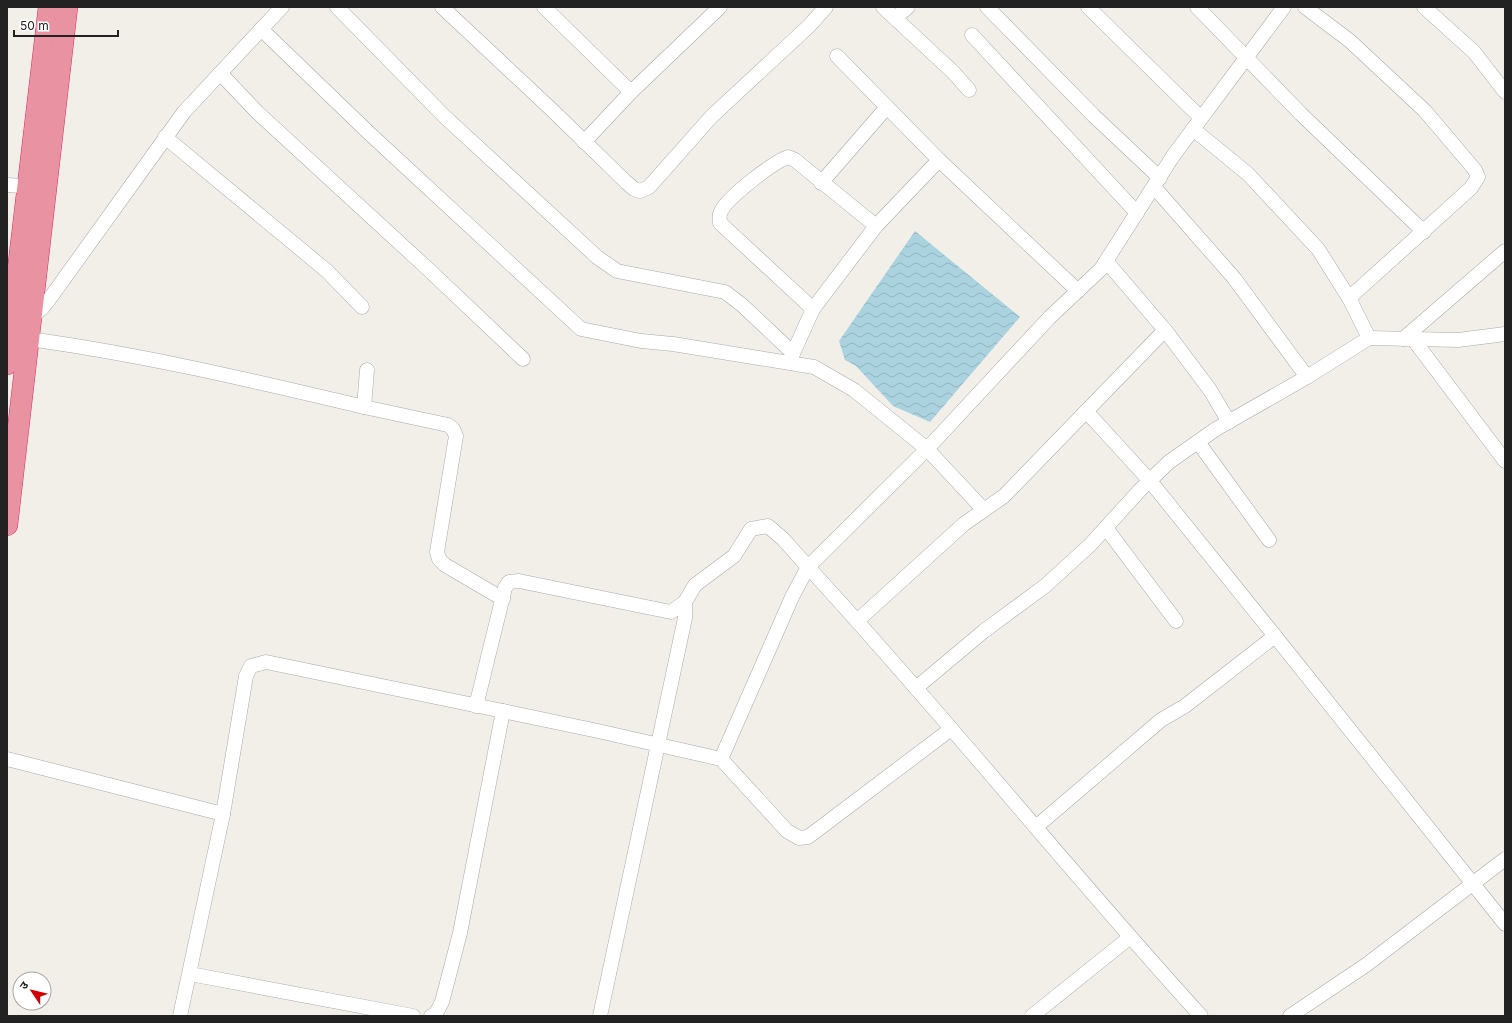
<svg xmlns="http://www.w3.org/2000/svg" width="1512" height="1023" font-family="Inter,'Noto Sans Devanagari',sans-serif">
<defs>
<pattern id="water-waves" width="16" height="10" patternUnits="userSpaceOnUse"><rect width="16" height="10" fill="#aad3df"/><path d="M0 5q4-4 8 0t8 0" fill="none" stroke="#92b5bf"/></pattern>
</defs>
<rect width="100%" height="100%" fill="#f2efe9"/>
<polygon fill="url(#water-waves)" points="915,231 1020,317 930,422 893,406 856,366 845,360 839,341"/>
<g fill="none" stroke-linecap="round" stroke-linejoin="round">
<g stroke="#a9a9a9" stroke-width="15">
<g id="minor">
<polyline points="337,7 444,116 597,257 617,271 725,292 742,305 793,353"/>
<polyline points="442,7 551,109 626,182 634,189 640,191 649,187 712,116 809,26 826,7"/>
<polyline points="544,7 631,92"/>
<polyline points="883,7 953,72 969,90"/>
<polyline points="987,7 1094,116 1160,178"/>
<polyline points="1088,7 1201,118"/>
<polyline points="1197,7 1301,114 1424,232"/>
<polyline points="1305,7 1350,41 1425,111 1475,170 1478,177 1471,188 1349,298"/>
<polyline points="1424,7 1474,52 1505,92"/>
<polyline points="895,18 908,7"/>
<polyline points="261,29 370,134 581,329 641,341 673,344 814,367 854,390 927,449 984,510"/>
<polyline points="972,35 1137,213"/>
<polyline points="837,56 939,160 1078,291"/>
<polyline points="220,73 258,113 428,269 523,359"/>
<polyline points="1193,129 1248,174 1318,249 1349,298 1369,338"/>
<polyline points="165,137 327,271 362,307"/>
<polyline points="584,142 631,92 720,7"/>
<polyline points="821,183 887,107"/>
<polyline points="7,185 35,187"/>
<polyline points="1154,187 1234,278 1307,377"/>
<path d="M813,309l-93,-86c0,-3 -1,-7 0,-9 4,-15 54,-52 68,-57l7,3 81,66"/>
<path d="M27,318c9,-2 16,-10 21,-17l136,-189 98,-105"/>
<polyline points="1165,330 1210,390 1229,422"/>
<path d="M21,338c115,15 229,42 343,69"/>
<polyline points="1403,339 1505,251"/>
<polyline points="1413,339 1505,461"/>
<polyline points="790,360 813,309 876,226 939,160"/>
<polyline points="367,370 364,407 448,425 453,429 456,436 437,552 439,559 445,565 503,599"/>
<polyline points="1086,411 1150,481 1275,636"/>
<polyline points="1198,442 1269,540"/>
<polyline points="1106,528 1176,621"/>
<polyline points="857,621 964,524 1004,496 1165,330 1106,261"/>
<polyline points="916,688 984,631 1045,586 1090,545 1140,490 1169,462 1216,429 1307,377 1369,338 1458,340 1505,334"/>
<polyline points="476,706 505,588 509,582 519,581 671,612 685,602 695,585 734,556 751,529 768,526 783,539 808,567 792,597 721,759"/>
<polyline points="503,711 598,731 721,759 787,831 799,838 808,837 951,729"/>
<polyline points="7,759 223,814 246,676 251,666 266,662 503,711 460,933 442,1002 435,1015 431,1016"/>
<polyline points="1036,827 1161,720 1185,706 1275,636 1505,924"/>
<polyline points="190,974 413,1016"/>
<polyline points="180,1016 223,814"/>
<polyline points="600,1016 685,618 685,602"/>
<polyline points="1032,1016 1129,938"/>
<path d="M1201,1016c-134,-147 -258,-303 -393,-449l119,-118 123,-132 51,-48 72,-113 111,-149"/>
<polyline points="1290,1016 1366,965 1505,859"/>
</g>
</g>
<g stroke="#dc2a67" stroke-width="22">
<g id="highway">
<polyline points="7,364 49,7"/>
<polyline points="7,525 67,7"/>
</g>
</g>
<use href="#minor" stroke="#fff" stroke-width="14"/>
<use href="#highway" stroke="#e892a2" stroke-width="21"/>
</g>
<rect width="1512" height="1023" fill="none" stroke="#222222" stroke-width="16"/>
<g transform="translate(32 991) rotate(305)"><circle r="19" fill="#ffffff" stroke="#a7a7a7"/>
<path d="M0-3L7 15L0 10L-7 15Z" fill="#d40000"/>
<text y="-6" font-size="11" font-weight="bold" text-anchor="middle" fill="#222222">उ</text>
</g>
<path d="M14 30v6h104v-6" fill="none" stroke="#222222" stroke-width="2"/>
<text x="20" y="30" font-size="12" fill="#222222" stroke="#ffffff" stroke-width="3" paint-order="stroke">50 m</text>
</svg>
